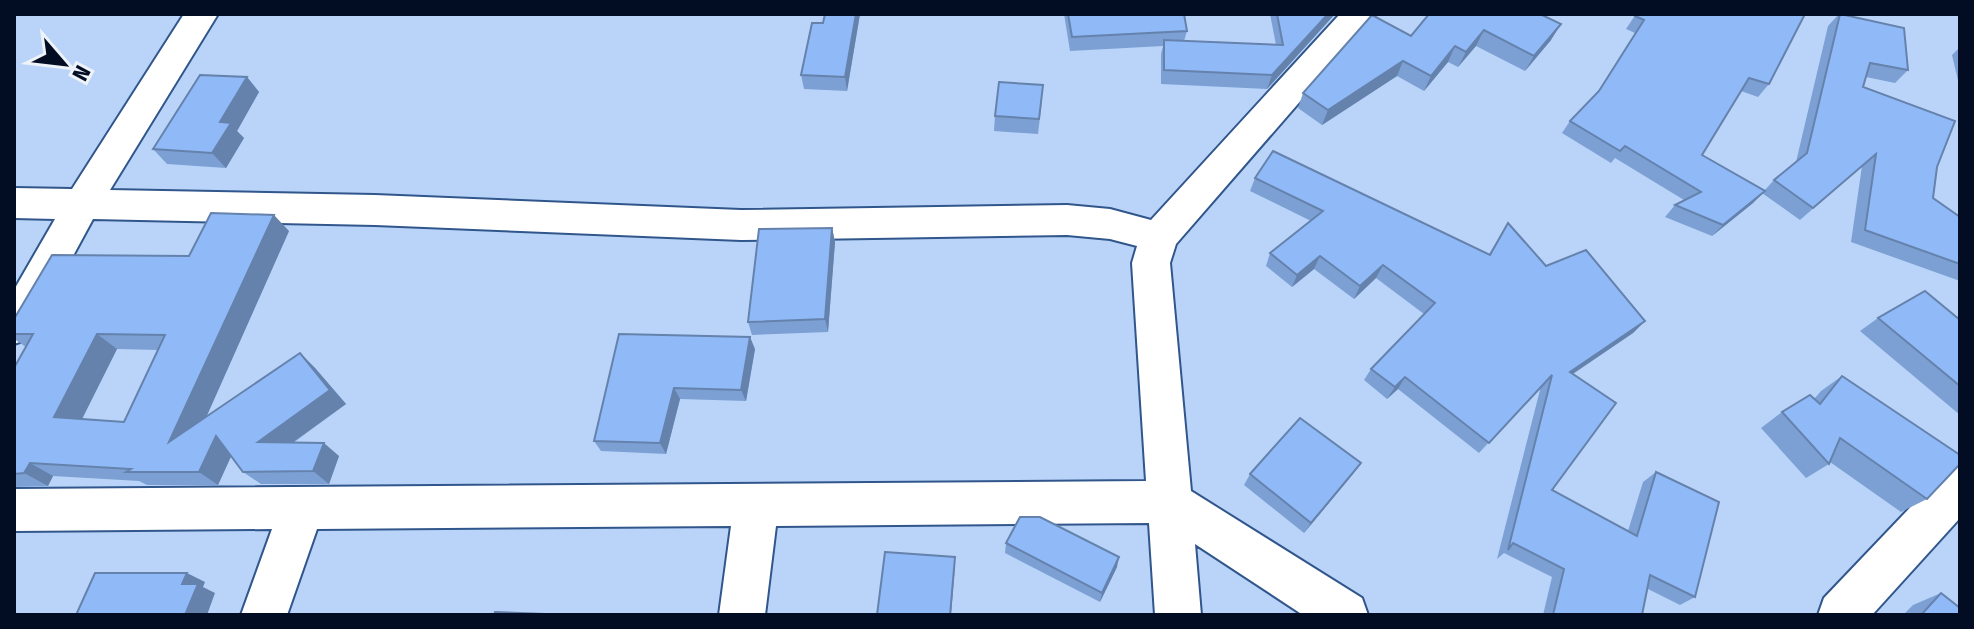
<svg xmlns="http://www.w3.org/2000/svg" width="1974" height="629" font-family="'Fira Sans Condensed',sans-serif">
<rect width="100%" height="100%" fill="#bad4f9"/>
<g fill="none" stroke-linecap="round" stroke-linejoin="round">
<g stroke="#30568b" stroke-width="4">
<g id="street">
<polygon points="184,14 218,14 110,190 375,195 741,210 1067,205 1110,209 1151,220 1340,14 1376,14 1176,244 1170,263 1191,491 1362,598 1368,615 1303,615 1195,544 1201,615 1155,615 1149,523 776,526 765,615 719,615 731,526 317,529 287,615 241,615 272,529 14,531 14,489 1146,481 1132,263 1137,246 1110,239 1067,235 741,240 375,225 93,219 28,339 14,344 14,290 55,219 14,218 14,188 72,189"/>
<polygon points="1960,465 1960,518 1872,615 1818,615 1824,598 1944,472"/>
</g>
</g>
<use href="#street" fill="#fff" fill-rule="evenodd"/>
</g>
<g fill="#7ca0d4" fill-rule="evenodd">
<polygon points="825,14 860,14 847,91 804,89 801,75 823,23"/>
<polygon points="1064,14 1184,14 1187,31 1184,41 1276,45 1270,14 1335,14 1267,89 1161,84 1161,54 1163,46 1070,51"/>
<polygon points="1429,14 1551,40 1525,71 1476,46 1458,67 1448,62 1424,91 1397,76 1322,125 1298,108 1303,93 1411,36"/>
<polygon points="1636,14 1769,84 1758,97 1741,91 1702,155 1764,191 1774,180 1796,162 1828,26 1839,14 1845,14 1908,70 1895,83 1866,77 1863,87 1937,167 1933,198 1960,217 1960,281 1851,242 1862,166 1800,220 1762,193 1753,203 1712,236 1665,217 1675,205 1684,200 1615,158 1611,163 1562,133 1570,121 1597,93 1635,33 1626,29"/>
<polygon points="1960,47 1960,89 1952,55"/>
<polygon points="247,77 259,92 237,131 244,138 226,168 167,164 153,149"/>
<polygon points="1042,100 1038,134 994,131 995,116"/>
<polygon points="1255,178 1489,254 1508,223 1546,266 1645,321 1633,333 1573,374 1552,490 1628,531 1643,482 1656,472 1695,597 1680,605 1648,589 1642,615 1543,615 1552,577 1504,553 1497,559 1541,386 1479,453 1398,389 1387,399 1364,380 1371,369 1424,314 1376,278 1354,299 1314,269 1292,287 1266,266 1270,253 1311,221 1250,191"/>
<polygon points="832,228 835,242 828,332 752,335 748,322"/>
<path d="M289,231l-83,186 94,-64 15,15 31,36 -53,39 46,13 -10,28h-68l-18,-12 -12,-16 -13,29h-71l-8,-4 -86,-5 -5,10 -34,1v-119l12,-21 -12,-8v-20l175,-63zM117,349l42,1 -35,72 -42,-3z"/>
<polygon points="1878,318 1960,320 1960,415 1860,331"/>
<polygon points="619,334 755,349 746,401 680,399 666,454 601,451 594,441"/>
<polygon points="1842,376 1927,499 1901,512 1830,462 1829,464 1806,478 1761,428 1782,412 1814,399 1821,391"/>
<polygon points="1361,463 1304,533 1244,485 1250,474"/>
<polygon points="1006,543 1117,567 1100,602 1005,553"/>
<polygon points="1941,593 1960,615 1903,615 1913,605"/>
</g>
<g fill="#6582ad">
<polygon points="856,14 860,14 847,91 845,77"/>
<polygon points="1328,14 1335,14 1267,89 1272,75"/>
<polygon points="1561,24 1551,40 1525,71 1534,56"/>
<polygon points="1484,30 1476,46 1458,67 1466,52"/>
<polygon points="1455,46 1448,62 1424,91 1431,76"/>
<polygon points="1403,61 1397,76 1322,125 1328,110"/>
<polygon points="247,77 259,92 237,131 244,138 226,168 212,153 220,122"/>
<polygon points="1765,191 1753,203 1712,236 1723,225"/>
<polygon points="274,215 289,231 189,456 169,442"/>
<polygon points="832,228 835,242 828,332 825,319"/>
<polygon points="1320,256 1314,269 1292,287 1297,275"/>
<polygon points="1383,265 1376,278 1354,299 1360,286"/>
<polygon points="1645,321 1633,333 1559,383 1570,372"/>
<polygon points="97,334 117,349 76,431 54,417"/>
<polygon points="750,337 755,349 746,401 741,390"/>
<polygon points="300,353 315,368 346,404 275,455 258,442"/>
<polygon points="1405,377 1398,389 1387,399 1395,387"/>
<polygon points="674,388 680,399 666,454 660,443"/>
<polygon points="216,436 234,450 218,485 199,472"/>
<polygon points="324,443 339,456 329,484 313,471"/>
<polygon points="30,463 53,476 48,486 24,473"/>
<polygon points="1361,463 1353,474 1304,533 1311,523"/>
<polygon points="955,557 955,566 951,615 950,615"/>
<polygon points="1119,557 1117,567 1100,602 1102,593"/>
<polygon points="187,573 205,582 203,587 215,593 207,615 185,615 182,584"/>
</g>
<g fill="#90baf7" stroke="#6582ad" stroke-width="2" fill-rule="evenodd">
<polygon points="825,14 856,14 845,77 801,75 812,23 823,23"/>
<polygon points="1068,14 1184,14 1187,31 1072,37"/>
<polygon points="1277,14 1328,14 1272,75 1164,70 1164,40 1283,45"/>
<polygon points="1429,14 1540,14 1561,24 1534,56 1484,30 1466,52 1455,46 1431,76 1403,61 1328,110 1303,93 1372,15 1411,36"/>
<polygon points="1636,14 1805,14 1769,84 1749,78 1702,155 1765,191 1723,225 1675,205 1701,192 1625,146 1620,151 1570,121 1599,91 1644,20 1635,16"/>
<polygon points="1840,14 1904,28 1908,70 1870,63 1863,87 1955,121 1937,167 1933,198 1960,217 1960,264 1865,230 1876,154 1813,208 1774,180 1807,153"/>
<polygon points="200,75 247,77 220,122 231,123 212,153 153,149"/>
<polygon points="999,82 1043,85 1039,119 995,116"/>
<polygon points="1273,151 1490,255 1508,223 1546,266 1586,250 1645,321 1570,372 1616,403 1552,490 1637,536 1656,472 1719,502 1695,597 1650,575 1642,615 1553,615 1564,569 1513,543 1508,550 1552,375 1489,443 1405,377 1395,387 1371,369 1435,303 1383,265 1360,286 1320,256 1297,275 1270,253 1323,211 1255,178"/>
<path d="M211,213l63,2 -105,227 131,-89 30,37 -72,52 66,1 -11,28 -70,1 -27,-36 -17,36h-73l5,-3 -101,-6 -6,10 -10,1v-106l19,-34h-19v-15l38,-64 137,1zM97,334l68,1 -41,87 -70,-5z"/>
<polygon points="832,228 825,319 748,322 759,229"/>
<polygon points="1925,291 1960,320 1960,386 1878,318"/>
<polygon points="619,334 750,337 741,390 674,388 660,443 594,441"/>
<polygon points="1842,376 1960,455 1960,464 1927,499 1840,438 1829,464 1782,412 1810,395 1820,404"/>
<polygon points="1300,418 1361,463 1311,523 1250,474"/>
<polygon points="1020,517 1040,517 1119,557 1102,593 1006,543"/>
<polygon points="885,552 955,557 950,615 877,615"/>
<polygon points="95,573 187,573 182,584 198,584 185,615 76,615"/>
<polygon points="1941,593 1960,608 1960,615 1921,615"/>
<polygon points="495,612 571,615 494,615"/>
</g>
<rect width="1974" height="629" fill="none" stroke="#020d23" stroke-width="32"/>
<g transform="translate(64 64) rotate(118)" stroke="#eef3f9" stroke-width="6" paint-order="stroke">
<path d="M0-6L14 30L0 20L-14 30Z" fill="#020d23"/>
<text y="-12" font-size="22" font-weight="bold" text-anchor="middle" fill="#020d23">N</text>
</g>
</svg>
